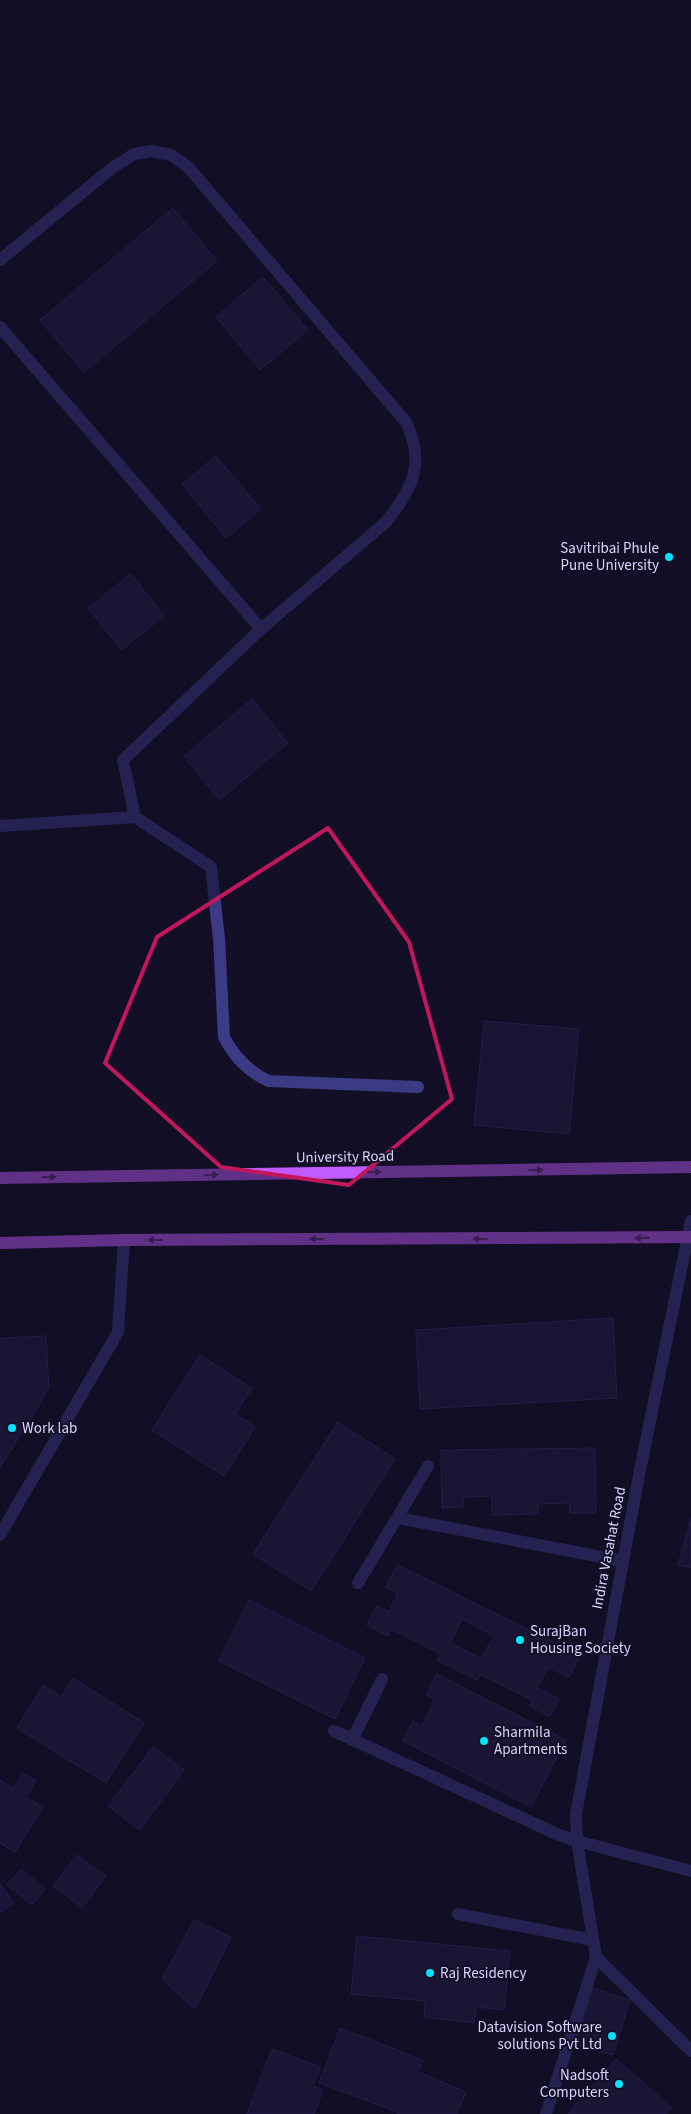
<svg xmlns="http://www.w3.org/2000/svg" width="691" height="2114" font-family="'Source Sans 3',sans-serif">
<rect width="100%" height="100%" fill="#130f26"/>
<g fill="#241b47" stroke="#3b2d73" fill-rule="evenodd">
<polygon points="173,208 217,261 84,372 40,320"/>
<polygon points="263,277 308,330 260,370 216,317"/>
<polygon points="216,456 261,509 226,538 182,484"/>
<polygon points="131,574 164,616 121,650 88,608"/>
<polygon points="252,699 288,743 219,800 184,756"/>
<polygon points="484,1021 579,1029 569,1134 474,1125"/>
<polygon points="613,1318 617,1398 420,1409 416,1330"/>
<polygon points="46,1336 49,1388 0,1468 0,1338"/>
<polygon points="200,1355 252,1388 235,1414 255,1427 224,1476 152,1430"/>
<polygon points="338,1422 395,1459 311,1591 253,1554"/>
<polygon points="595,1448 596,1513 570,1513 569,1503 538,1504 538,1514 492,1515 492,1496 464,1497 463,1507 442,1508 441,1450"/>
<polygon points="691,1519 691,1568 678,1565"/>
<path d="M397,1565l183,90 -11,22 -21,-10 -11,21 22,11 -9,17 -20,-10 3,-6 -53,-26 -3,6 -40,-20 4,-6 -50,-25 -3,7 -21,-11 10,-19 12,6 9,-19 -12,-6zM462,1619l32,17 -13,23 -31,-16z"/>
<polygon points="249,1600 365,1658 335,1719 219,1661"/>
<polygon points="437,1674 566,1740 531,1807 403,1741 413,1721 422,1726 435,1699 426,1695"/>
<polygon points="73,1678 144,1723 106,1783 17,1728 43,1685 61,1697"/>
<polygon points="153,1747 184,1770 140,1830 108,1806"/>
<polygon points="23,1773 36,1781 26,1797 43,1807 15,1852 0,1843 0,1780 14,1789"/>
<polygon points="77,1855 106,1876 82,1908 53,1886"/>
<polygon points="21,1869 45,1889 32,1905 7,1885"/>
<polygon points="0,1884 14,1903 0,1913"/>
<polygon points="194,1920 231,1937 195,2009 162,1979"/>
<polygon points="357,1936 510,1951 504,2010 476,2007 474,2023 424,2017 425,2001 351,1994"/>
<polygon points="593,1988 630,2000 613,2055 574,2045"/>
<polygon points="340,2028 423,2060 418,2072 466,2092 457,2114 397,2114 398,2112 319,2083"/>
<polygon points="272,2049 320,2067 313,2086 323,2090 314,2114 247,2114"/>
<polygon points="616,2059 672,2108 667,2114 568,2114"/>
</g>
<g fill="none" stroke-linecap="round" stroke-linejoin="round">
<g stroke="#3d3a85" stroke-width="12">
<path d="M0,260l112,-92 22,-14 17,-3 20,4 17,12 218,255c20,43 6,66 -20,100l-125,107 -138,131 12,57"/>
<polyline points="0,327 261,629"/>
<path d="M0,826l135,-9 76,50 8,72 5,98c10,20 24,34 44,44l150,6"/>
<polyline points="691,1221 640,1470 576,1814 577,1841 596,1957 691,2051"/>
<polyline points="398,1518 623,1561"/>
<polyline points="0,1535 118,1332 124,1240"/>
<polyline points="358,1583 428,1466"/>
<polyline points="334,1731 559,1835 577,1841 691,1871"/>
<polyline points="352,1740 382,1679"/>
<polyline points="458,1914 593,1940"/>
<polyline points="546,2114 596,1957"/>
</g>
<g stroke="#c25bff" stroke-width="12">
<polyline points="0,1178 691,1167"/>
<polyline points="0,1243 124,1240 691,1237"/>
</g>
</g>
<defs><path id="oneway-solid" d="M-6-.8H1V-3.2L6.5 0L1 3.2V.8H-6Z" transform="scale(1.25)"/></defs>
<g fill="#623188">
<use href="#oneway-solid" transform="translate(536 1170) rotate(-1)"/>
<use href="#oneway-solid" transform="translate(374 1172) rotate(-1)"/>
<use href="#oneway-solid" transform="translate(211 1175) rotate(-1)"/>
<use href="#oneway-solid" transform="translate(49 1177) rotate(-1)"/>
<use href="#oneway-solid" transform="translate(642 1238) rotate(179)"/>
<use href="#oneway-solid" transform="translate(317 1239) rotate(180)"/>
<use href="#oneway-solid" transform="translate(480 1239) rotate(180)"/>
<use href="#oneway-solid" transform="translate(155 1240) rotate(180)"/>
</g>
<path d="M0 0H691V2114H0ZM328,828l81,114 43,157 -103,86 -128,-18 -116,-104 52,-126z" fill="#130f26" fill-opacity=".55" fill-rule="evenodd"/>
<path fill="none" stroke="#c2185b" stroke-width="4" stroke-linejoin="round" d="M328,828l81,114 43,157 -103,86 -128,-18 -116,-104 52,-126z"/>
<g fill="#00e5ff" stroke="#130f26" stroke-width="2">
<circle cx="669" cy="557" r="5"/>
<circle cx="12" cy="1428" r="5"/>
<circle cx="520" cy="1640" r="5"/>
<circle cx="484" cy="1741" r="5"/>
<circle cx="430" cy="1973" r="5"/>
<circle cx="612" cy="2036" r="5"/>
<circle cx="619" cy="2084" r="5"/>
</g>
<g text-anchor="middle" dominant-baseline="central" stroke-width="4" stroke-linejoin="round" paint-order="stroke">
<g font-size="15" fill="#d9d4ff" stroke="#130f26" text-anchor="start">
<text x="659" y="548" text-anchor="end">Savitribai Phule<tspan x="659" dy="17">Pune University</tspan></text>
<text x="22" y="1428">Work lab</text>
<text x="530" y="1631">SurajBan<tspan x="530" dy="17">Housing Society</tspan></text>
<text x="494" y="1732">Sharmila<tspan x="494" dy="17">Apartments</tspan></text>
<text x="440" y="1973">Raj Residency</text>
<text x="602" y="2027" text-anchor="end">Datavision Software<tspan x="602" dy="17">solutions Pvt Ltd</tspan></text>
<text x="609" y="2075" text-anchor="end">Nadsoft<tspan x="609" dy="17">Computers</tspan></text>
</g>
<g font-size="15" fill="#d9d4ff" stroke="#130f26">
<text transform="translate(345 1157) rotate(-1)">University Road</text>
<text transform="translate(609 1548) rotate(-79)">Indira Vasahat Road</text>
</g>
</g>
</svg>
